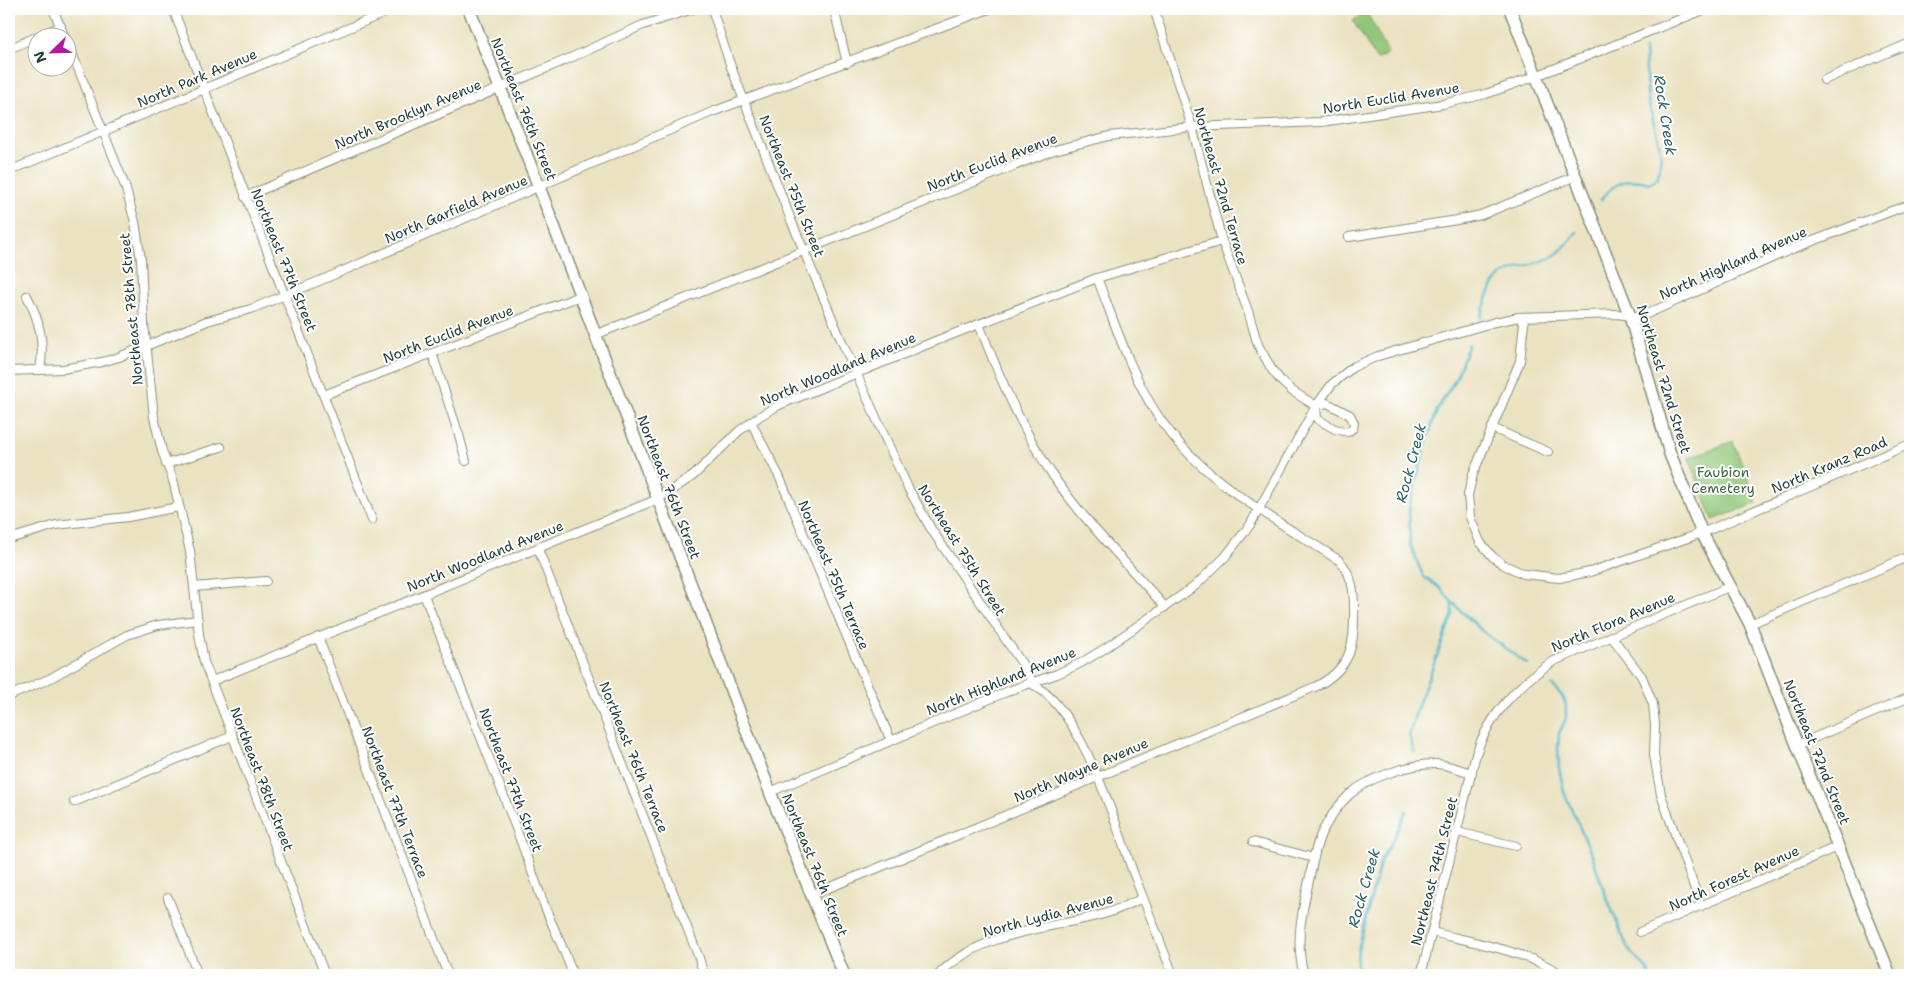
<svg xmlns="http://www.w3.org/2000/svg" width="1919" height="984" font-family="'Shantell Sans',sans-serif">
<rect width="100%" height="100%" fill="#fff"/>
<filter id="ink" filterUnits="userSpaceOnUse"><feTurbulence type="fractalNoise" baseFrequency=".02" numOctaves="2"/><feDisplacementMap in="SourceGraphic" scale="10" xChannelSelector="R" yChannelSelector="G"/><feConvolveMatrix kernelMatrix="1 2 1 2 8 2 1 2 1" color-interpolation-filters="sRGB"/></filter>
<filter id="wash" filterUnits="userSpaceOnUse"><feTurbulence type="fractalNoise" baseFrequency=".0096" numOctaves="4" result="noise"/><feDisplacementMap in="SourceGraphic" scale="20" xChannelSelector="R" yChannelSelector="G"/><feGaussianBlur stdDeviation="1.12" result="paint"/><feColorMatrix in="noise" values="0 0 0 0 0 0 0 0 0 0 0 0 0 0 0 0 0 1.4 0 .05"/><feComposite in="paint" operator="in"/></filter>
<g filter="url(#wash)">
<rect width="100%" height="100%" fill="#ebe2c1"/>
<g fill="#92c779" stroke="#588256">
<polygon points="1366,11 1388,53 1377,60 1353,21"/>
<polygon points="1733,441 1757,503 1713,520 1689,458"/>
</g>
<g fill="none" stroke-linecap="round" stroke-linejoin="round">
<g stroke="#4db7ca" stroke-width="2.5">
<polyline points="1645,15 1646,9"/>
<path d="M1601,200c12,-17 28,-24 48,-17l8,-4c10,-30 -4,-51 -9,-79 -2,-17 -2,-34 -3,-51"/>
<path d="M1481,318c4,-13 9,-33 20,-42 15,-10 35,-11 51,-19 11,-6 17,-16 25,-25"/>
<polyline points="1451,601 1482,631 1527,664"/>
<polyline points="1552,685 1563,697 1566,705 1566,719 1559,733 1558,749 1559,768 1564,792 1592,855 1604,891 1628,949 1645,967 1650,975"/>
<polyline points="1414,752 1409,736 1418,705 1453,614 1451,601 1440,588 1424,577 1421,571 1410,544 1409,509 1427,439 1437,410 1456,378 1469,344"/>
<polyline points="1353,975 1356,972 1358,950 1381,859 1390,846 1406,811"/>
</g>
</g>
</g>
<g filter="url(#ink)">
<g fill="none" stroke-linecap="round" stroke-linejoin="round">
<g stroke="#85907a" stroke-width="10">
<g id="street">
<polyline points="53,9 65,38"/>
<polyline points="173,9 372,520"/>
<path d="M712,9l19,58 60,153 51,122 65,144 24,43 98,145 3,10c49,24 83,138 101,188 13,34 27,69 40,103"/>
<polyline points="834,9 847,63"/>
<polyline points="1154,9 1192,127 1222,241 1248,311 1258,345 1272,370 1281,381 1292,391 1316,406"/>
<polyline points="68,43 125,186 135,222 141,260 144,324 154,417 162,451 173,480 190,551 199,634 204,662 325,975"/>
<polyline points="9,49 61,26"/>
<polyline points="1824,80 1910,43"/>
<polyline points="9,171 394,9"/>
<polyline points="245,197 568,59 643,25 693,9"/>
<polyline points="1349,237 1457,220 1481,215 1576,176"/>
<path d="M27,296c13,24 18,47 13,74"/>
<polyline points="1519,317 1524,323 1520,361 1473,474 1468,495 1470,517 1480,542 1493,557 1504,565 1524,574 1559,578 1590,572 1702,533 1910,444"/>
<path d="M979,324c21,55 45,111 79,159 32,44 71,83 107,124"/>
<polyline points="595,335 1051,151 1109,136 1192,127 1321,122 1443,104 1486,94 1536,76 1706,9"/>
<polyline points="432,353 459,435 466,461"/>
<polyline points="9,371 63,369 102,362 119,357 207,321 251,309 324,279 712,112 989,9"/>
<polyline points="324,395 580,296"/>
<polygon points="1327,403 1350,415 1354,423 1353,428 1348,432 1335,429 1317,419 1316,406"/>
<polyline points="751,422 779,476 891,741"/>
<polyline points="1492,428 1548,452"/>
<polyline points="166,464 221,447"/>
<polyline points="9,539 56,525 128,517 178,507"/>
<polyline points="538,549 699,958 704,975"/>
<polyline points="194,587 266,581"/>
<path d="M424,595c41,102 82,203 119,307 9,24 22,48 30,73"/>
<polyline points="1750,624 1910,556"/>
<polyline points="1611,636 1642,677 1653,704 1655,725 1654,755 1661,795 1701,906"/>
<polyline points="318,637 448,975"/>
<polyline points="212,681 658,499 693,476 739,431 760,416 779,405 933,342 1097,278 1222,241"/>
<polyline points="9,696 49,679 127,635 158,625 198,620"/>
<polyline points="1797,745 1910,697"/>
<polyline points="770,792 1011,690 1057,674 1081,663 1104,649 1195,586 1225,557 1250,525 1316,406 1332,384 1353,367 1378,356 1495,322 1519,317 1617,314 1640,317 1792,249 1910,204"/>
<polyline points="74,802 232,736"/>
<polyline points="1457,832 1516,846"/>
<polyline points="1253,842 1314,858"/>
<path d="M811,895l89,-36 417,-173c35,-19 38,-42 37,-78 0,-19 -2,-32 -14,-47 -66,-43 -140,-80 -184,-148 -26,-41 -41,-90 -59,-135"/>
<polyline points="168,898 198,975"/>
<path d="M1432,932c43,11 94,19 131,43"/>
<polyline points="1640,932 1839,846"/>
<path d="M938,975c45,-45 108,-45 166,-61 14,-4 26,-10 39,-16"/>
<path d="M1304,975c-9,-31 -3,-58 4,-90 4,-17 6,-35 13,-51 7,-14 17,-29 29,-40 20,-17 59,-30 85,-30 12,0 25,6 37,9"/>
<path d="M1421,975l55,-221c13,-39 43,-71 78,-93l177,-75"/>
</g>
</g>
<g stroke="#85907a" stroke-width="14">
<g id="secondary">
<polyline points="469,9 539,187 770,792 844,975"/>
<polyline points="1510,9 1630,316 1670,454 1702,533 1750,624 1797,745 1890,975"/>
</g>
</g>
<use href="#street" stroke="#fff" stroke-width="8"/>
<use href="#secondary" stroke="#fff" stroke-width="11"/>
</g>
</g>
<g text-anchor="middle" dominant-baseline="central" stroke-width="4" stroke-linejoin="round" paint-order="stroke">
<g font-size="14" fill="#1f3d34" stroke="#fff">
<text transform="translate(197 78) rotate(-23)">North Park Avenue</text>
<text transform="translate(1391 98) rotate(-9)">North Euclid Avenue</text>
<text transform="translate(524 109) rotate(68)">Northeast 76th Street</text>
<text transform="translate(408 114) rotate(-23)">North Brooklyn Avenue</text>
<text transform="translate(992 162) rotate(-21)">North Euclid Avenue</text>
<text transform="translate(792 186) rotate(68)">Northeast 75th Street</text>
<text transform="translate(1221 186) rotate(74)">Northeast 72nd Terrace</text>
<text transform="translate(456 209) rotate(-23)">North Garfield Avenue</text>
<text transform="translate(284 260) rotate(68)">Northeast 77th Street</text>
<text transform="translate(1733 263) rotate(-24)">North Highland Avenue</text>
<text transform="translate(131 309) rotate(-95)">Northeast 78th Street</text>
<text transform="translate(448 334) rotate(-21)">North Euclid Avenue</text>
<text transform="translate(838 369) rotate(-23)">North Woodland Avenue</text>
<text transform="translate(1664 379) rotate(73)">Northeast 72nd Street</text>
<text transform="translate(1829 465) rotate(-23)">North Kranz Road</text>
<text transform="translate(669 487) rotate(69)">Northeast 76th Street</text>
<text transform="translate(962 550) rotate(58)">Northeast 75th Street</text>
<text transform="translate(485 556) rotate(-22)">North Woodland Avenue</text>
<text transform="translate(834 575) rotate(67)">Northeast 75th Terrace</text>
<text transform="translate(1613 622) rotate(-23)">North Flora Avenue</text>
<text transform="translate(1001 681) rotate(-22)">North Highland Avenue</text>
<text transform="translate(1817 752) rotate(68)">Northeast 72nd Street</text>
<text transform="translate(634 757) rotate(68)">Northeast 76th Terrace</text>
<text transform="translate(1081 770) rotate(-23)">North Wayne Avenue</text>
<text transform="translate(262 779) rotate(69)">Northeast 78th Street</text>
<text transform="translate(511 780) rotate(69)">Northeast 77th Street</text>
<text transform="translate(395 802) rotate(69)">Northeast 77th Terrace</text>
<text transform="translate(815 865) rotate(68)">Northeast 76th Street</text>
<text transform="translate(1434 871) rotate(-76)">Northeast 74th Street</text>
<text transform="translate(1734 878) rotate(-24)">North Forest Avenue</text>
<text transform="translate(1048 915) rotate(-15)">North Lydia Avenue</text>
</g>
<g font-size="14" fill="#426649" stroke="#fff">
<text x="1723" y="472">Faubion<tspan x="1723" dy="16">Cemetery</tspan></text>
</g>
<g font-size="15" font-style="italic" fill="#2d6261" stroke="#fff">
<text transform="translate(1665 115) rotate(81)">Rock Creek</text>
<text transform="translate(1411 463) rotate(-75)">Rock Creek</text>
<text transform="translate(1364 888) rotate(-74)">Rock Creek</text>
</g>
</g>
<rect width="1919" height="984" fill="none" stroke="#fff" stroke-width="30"/>
<g transform="translate(52 52) rotate(247)"><circle r="24" fill="#ffffff" stroke="#a5b1ae"/>
<path d="M0-4L9 19L0 12L-9 19Z" fill="#b5179e"/>
<text y="-8" font-size="14" font-weight="bold" text-anchor="middle" fill="#1f3d34">N</text>
</g>
</svg>
